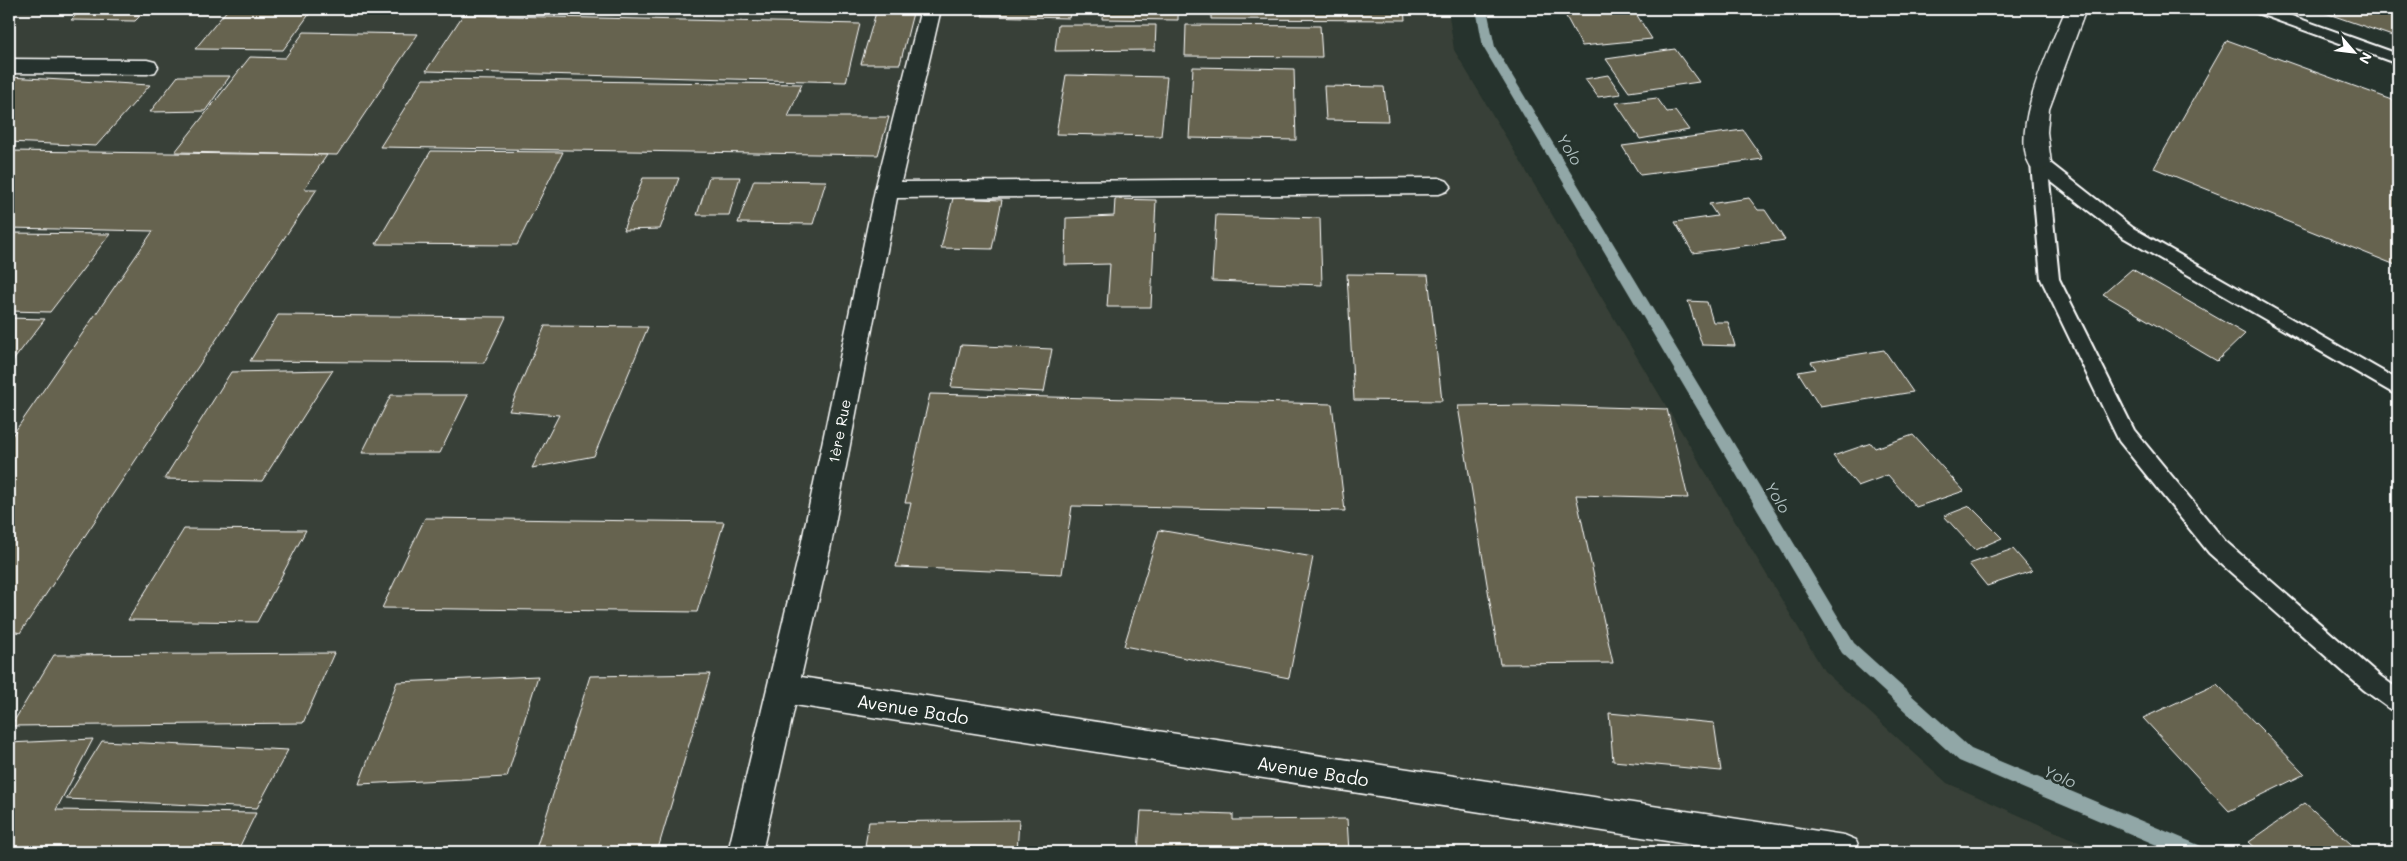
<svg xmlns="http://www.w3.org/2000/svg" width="2407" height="861" font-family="Mali,sans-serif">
<rect width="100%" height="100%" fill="#26332d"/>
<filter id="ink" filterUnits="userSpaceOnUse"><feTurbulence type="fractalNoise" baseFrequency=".02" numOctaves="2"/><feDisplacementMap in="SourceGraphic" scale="10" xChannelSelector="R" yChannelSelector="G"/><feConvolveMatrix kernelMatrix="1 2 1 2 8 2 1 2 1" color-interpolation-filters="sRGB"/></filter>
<g filter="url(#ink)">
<polygon fill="#394137" points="9,9 1448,9 1454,50 1824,671 1947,783 2101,852 9,852"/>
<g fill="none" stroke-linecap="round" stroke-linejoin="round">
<polygon fill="#91a7a7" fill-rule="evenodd" points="1476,9 1487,9 1495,47 1854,643 1971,749 2201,846 2203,852 2173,852 1959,761 1842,653 1483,47"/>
</g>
<g fill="#66634f" stroke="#fff">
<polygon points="82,9 147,9 135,21 71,20"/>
<polygon points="228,9 313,9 283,50 195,49"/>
<polygon points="704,9 870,9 869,12"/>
<polygon points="877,9 914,9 900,64 861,64"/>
<polygon points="984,9 1071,9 1069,18 982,16"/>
<polygon points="1103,9 1178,9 1178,20 1102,19"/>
<polygon points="1211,9 1404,9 1405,20 1211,19"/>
<polygon points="1562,9 1633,9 1652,39 1582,46"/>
<polygon points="2314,9 2398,9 2398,38"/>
<polygon points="463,15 860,24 846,82 426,71"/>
<polygon points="1058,25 1156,25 1155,50 1055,51"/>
<polygon points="1186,25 1320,26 1322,57 1185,56"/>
<polygon points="304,32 418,34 337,155 175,152 250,57 285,58"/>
<polygon points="2227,40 2398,102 2398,266 2154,168"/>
<polygon points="1675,49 1699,82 1629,92 1606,59"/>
<polygon points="1193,67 1294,69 1296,140 1189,138"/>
<polygon points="1066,75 1167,77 1161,136 1056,134"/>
<polygon points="1608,75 1621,94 1598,97 1585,79"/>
<polygon points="178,76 230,76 205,111 150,112"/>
<polygon points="9,77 150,85 96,146 9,142"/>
<polygon points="423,79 802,84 788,117 889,117 878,155 380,147"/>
<polygon points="1324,86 1384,87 1388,121 1326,120"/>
<polygon points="1657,98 1667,112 1675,111 1689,130 1640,139 1616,103"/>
<polygon points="1743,130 1763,159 1640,175 1622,146"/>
<polygon points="9,151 327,155 304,189 317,189 20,633 9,630 9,440 153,231 9,228"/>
<polygon points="431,151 563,152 517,245 376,244"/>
<polygon points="709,177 740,177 729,215 697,215"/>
<polygon points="643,178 679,178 660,229 623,230"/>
<polygon points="754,180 826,181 813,224 738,223"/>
<polygon points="953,198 1002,200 992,249 941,248"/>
<polygon points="1749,198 1758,210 1765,210 1785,240 1693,253 1675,222 1717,216 1709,204"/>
<polygon points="1115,199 1156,200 1151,307 1107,307 1110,264 1065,265 1066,218 1114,216"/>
<polygon points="1216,215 1320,218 1322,285 1212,281"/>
<polygon points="9,233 110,234 50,312 9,311"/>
<polygon points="2132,269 2245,334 2217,361 2103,294"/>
<polygon points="1347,274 1428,275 1442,401 1354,400"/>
<polygon points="1688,301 1707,302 1713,322 1728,322 1735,346 1702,345"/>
<polygon points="278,315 506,317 484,363 250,361"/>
<polygon points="9,318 45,319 9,366"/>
<polygon points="545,326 648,327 594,456 532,468 559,415 509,411"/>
<polygon points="961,345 1052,349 1044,392 951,387"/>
<polygon points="1884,350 1913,392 1820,407 1798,372 1816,369 1811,362"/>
<polygon points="333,370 262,481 164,479 231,372"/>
<polygon points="930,394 1332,404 1345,511 1072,506 1062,574 896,567 911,503 905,503"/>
<polygon points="391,395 468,395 440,453 362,453"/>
<polygon points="1537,405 1667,409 1688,498 1576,495 1613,663 1500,664 1458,406"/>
<polygon points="1913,435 1964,491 1916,507 1888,475 1858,486 1833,456 1871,443 1875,448"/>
<polygon points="1970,506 2002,538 1975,550 1944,516"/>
<polygon points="425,518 724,522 697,612 382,608"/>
<polygon points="184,529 306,530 257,622 128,620"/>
<polygon points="1159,530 1313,557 1289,678 1124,646"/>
<polygon points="2013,549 2032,571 1987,586 1969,564"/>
<polygon points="334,653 303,723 11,726 54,655"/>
<polygon points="710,674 657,852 535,852 590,676"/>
<polygon points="538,676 507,777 359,784 397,682"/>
<polygon points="2217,684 2305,774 2229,811 2143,718"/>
<polygon points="1609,713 1714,723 1721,771 1613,761"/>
<polygon points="93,739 56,810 256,813 237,852 9,852 9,743"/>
<polygon points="102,741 288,750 257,808 66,799"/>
<polygon points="2305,803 2360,852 2260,852 2249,842"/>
<polygon points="1141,811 1233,814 1233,820 1347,819 1349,852 1138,852"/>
<polygon points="1019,820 1017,852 864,852 869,822"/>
</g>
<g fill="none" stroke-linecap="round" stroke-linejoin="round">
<g stroke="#fff" stroke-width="4">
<g id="service">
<polygon points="2252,9 2272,9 2398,54 2398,64 2254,12"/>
<polygon points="2039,158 2045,159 2133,228 2398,380 2398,396 2121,236 2049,180 2059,279 2134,430 2225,541 2380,676 2398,689 2398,712 2390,709 2364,690 2209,553 2119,441 2041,279 2031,163 2033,159"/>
</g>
</g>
<g stroke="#fff" stroke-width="3">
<g id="minor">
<polygon points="921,9 941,9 901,182 1439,178 1447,181 1451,186 1447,191 1439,194 897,198 830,550 801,677 1844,835 1856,840 1861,852 1738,852 795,705 762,852 728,852 800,550 875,190"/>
<path d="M2066,9h20l-37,100 -2,23 4,31 -4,5 -8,3 -8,-3c-23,-36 20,-122 35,-159z"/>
<polygon points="9,59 147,60 155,62 158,67 155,72 147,74 9,73"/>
</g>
</g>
<use href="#service" fill="#26332d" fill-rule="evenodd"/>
<use href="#minor" fill="#26332d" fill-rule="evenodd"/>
</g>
</g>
<g text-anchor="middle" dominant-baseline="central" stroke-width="5" stroke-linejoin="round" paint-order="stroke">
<g font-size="15" fill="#fff" stroke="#26332d">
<text transform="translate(839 431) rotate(-79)">1ère Rue</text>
</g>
<g font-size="16" font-style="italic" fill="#adbdbd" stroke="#26332d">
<text transform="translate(1570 149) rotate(59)">Yolo</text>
<text transform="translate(1778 497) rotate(59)">Yolo</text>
<text transform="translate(2060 776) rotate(23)">Yolo</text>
</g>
<g font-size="18" fill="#fff" stroke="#26332d">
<text transform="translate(913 709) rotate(9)">Avenue Bado</text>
<text transform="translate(1313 771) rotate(9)">Avenue Bado</text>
</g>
</g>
<rect width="2407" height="861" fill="none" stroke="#26332d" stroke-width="30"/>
<rect x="15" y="15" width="2377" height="831" fill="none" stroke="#fff" stroke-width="2" filter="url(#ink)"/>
<g transform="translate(2354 52) rotate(118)" stroke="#26332d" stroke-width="4" paint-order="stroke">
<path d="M0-4L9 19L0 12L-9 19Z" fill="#ffffff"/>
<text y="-8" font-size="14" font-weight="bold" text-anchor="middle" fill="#ffffff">N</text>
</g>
</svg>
